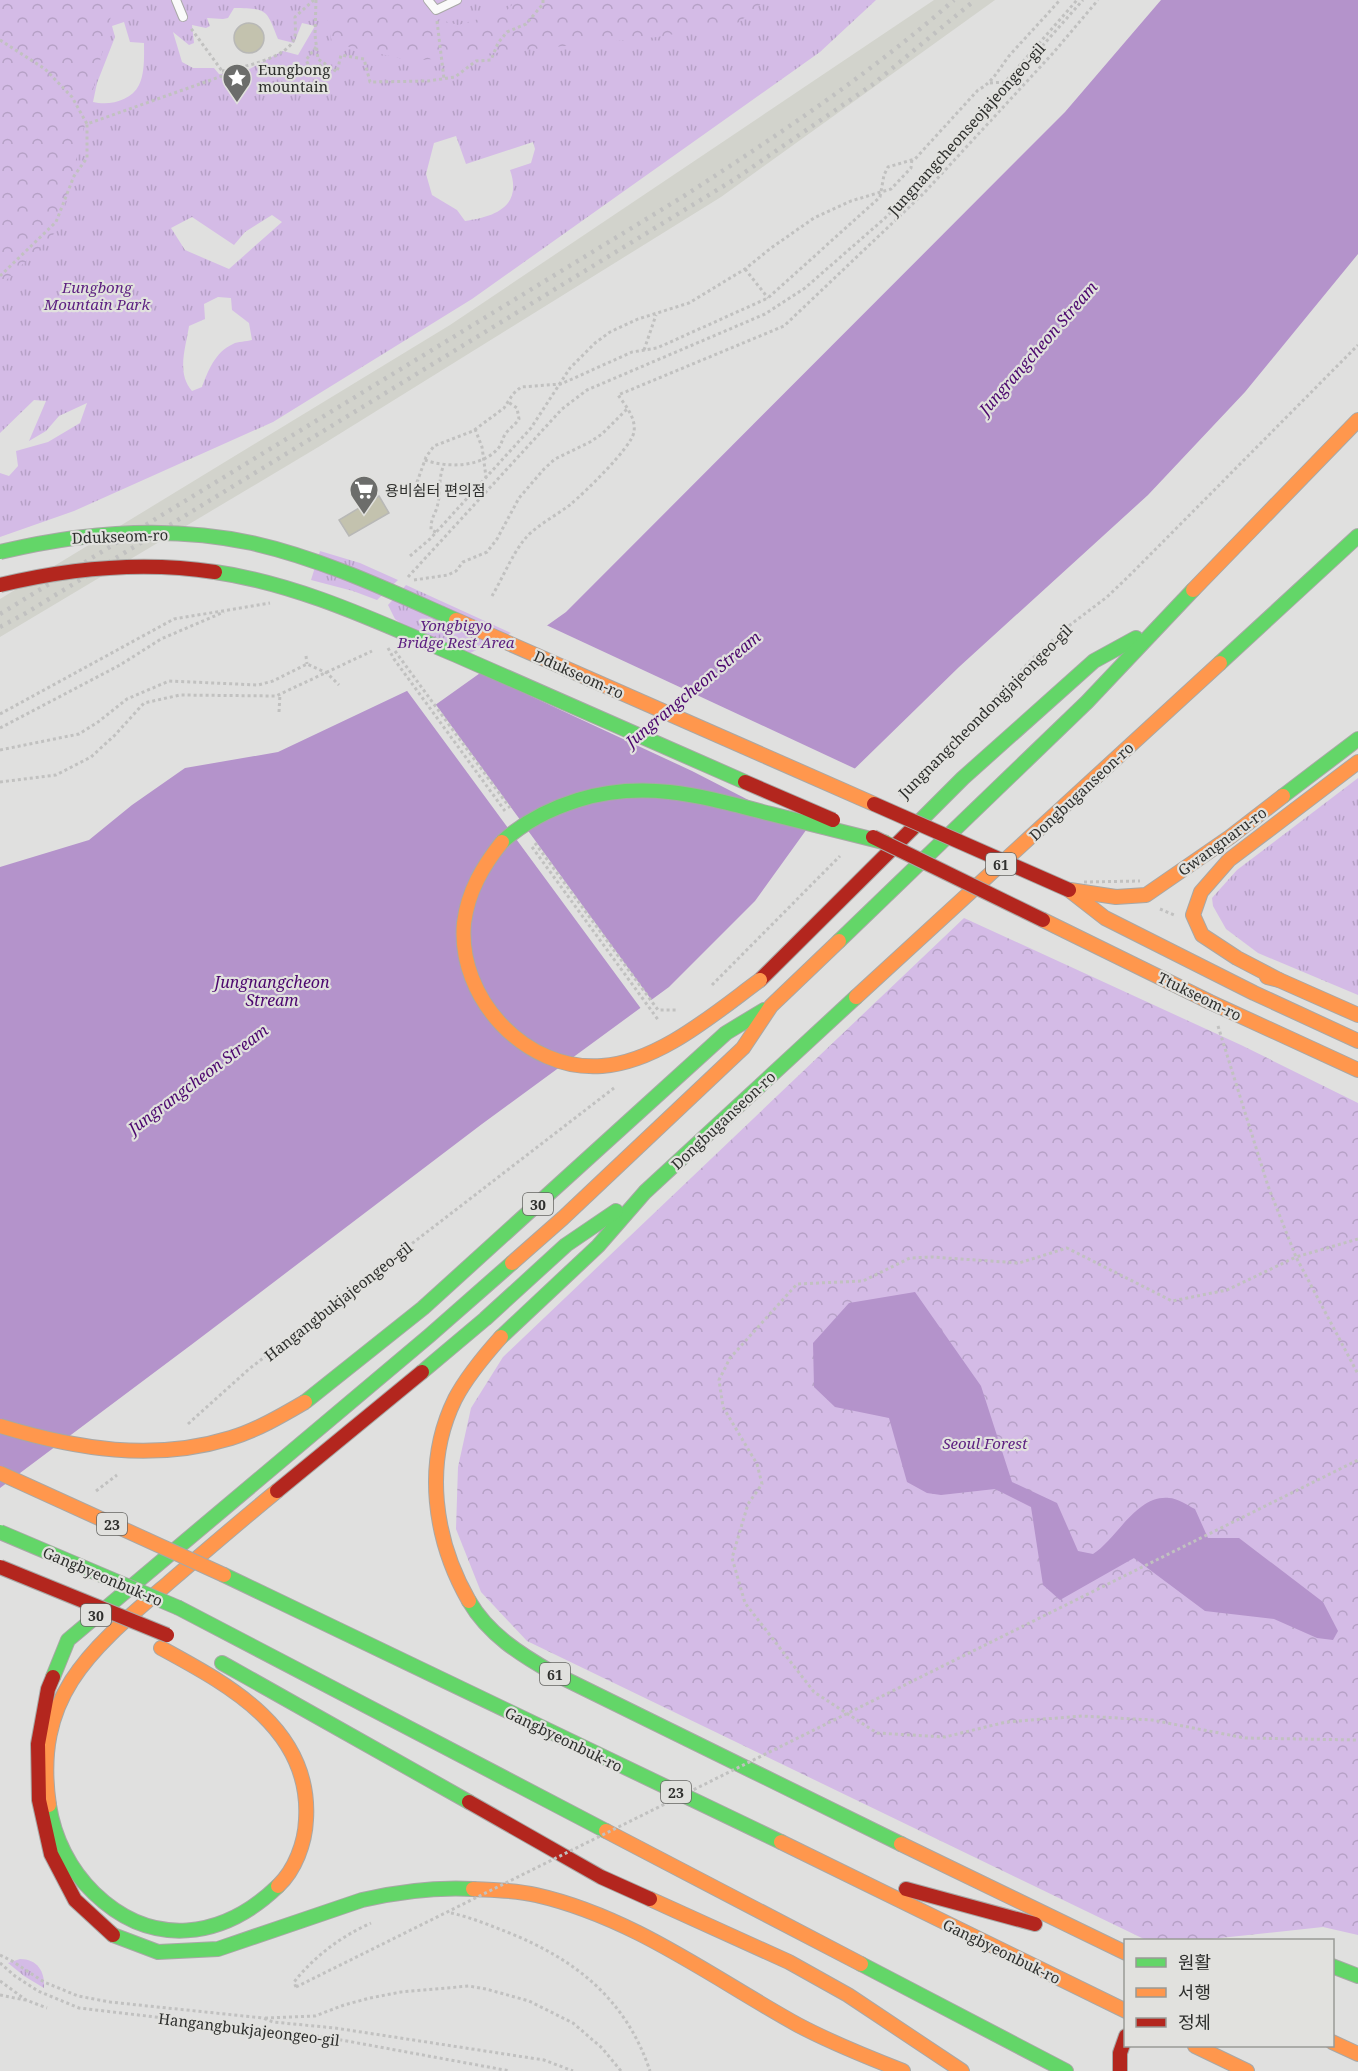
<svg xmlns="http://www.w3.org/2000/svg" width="1358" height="2071" font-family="'Noto Serif','Noto Sans KR',serif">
<defs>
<pattern id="grass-tufts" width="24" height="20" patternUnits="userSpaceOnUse" patternTransform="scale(1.5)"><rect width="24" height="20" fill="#d4bbe6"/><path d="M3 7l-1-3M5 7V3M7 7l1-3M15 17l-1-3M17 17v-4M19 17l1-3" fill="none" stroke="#b6a1c6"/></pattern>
<pattern id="forest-crowns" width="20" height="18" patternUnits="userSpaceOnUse" patternTransform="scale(1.5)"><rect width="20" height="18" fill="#d4bbe6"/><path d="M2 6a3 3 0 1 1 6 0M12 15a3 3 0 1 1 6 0" fill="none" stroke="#b6a1c6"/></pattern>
</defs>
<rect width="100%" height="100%" fill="#e0e0df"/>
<polygon fill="#d2d3cc" points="934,0 995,0 721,197 320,446 0,637 0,599 450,325"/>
<g fill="url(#grass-tufts)" fill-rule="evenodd">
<path d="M0,0h876l-56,52 -348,247 -199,123 -199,89 -74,26v-64l9,3 9,-10 -2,-15 32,-9 32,-19 7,-20 -28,13 -13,15 -17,10 17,-40 -12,-1 -34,33zM234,8c33,1 32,0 44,31l16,4 8,-20 13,3 -17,29 -15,-4 -41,22 -23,1 -5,-6h-21l-11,-6 -9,-30 16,13 5,-2 -2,-18 14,3 4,-2 -3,-8 16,1 5,-1zM124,22l6,20 14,1c0,13 1,30 -5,42 -8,16 -30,21 -46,17l4,-19 18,-46 -3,-11zM456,136l10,28 67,-22 2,7 -4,14 -21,7c13,37 -16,47 -45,51l-8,-11 -25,-15 -6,-21 8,-31zM272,215l10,7 -53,47 -44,-19 -14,-22 21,-11 42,28 11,-13zM218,297l13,1 1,12 17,13 3,17c-6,2 -14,1 -19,4 -18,8 -25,27 -31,43l-10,4c-16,-18 -6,-44 -3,-65l16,-7 -1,-15z"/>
<polygon points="320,551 360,563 398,580 377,600 353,591 311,580"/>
<polygon points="406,585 511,633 454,661 395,619 388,605"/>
<polygon points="1358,778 1358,995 1258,953 1226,929 1213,906 1212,898 1237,870"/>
<path d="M20,1959c17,0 25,12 24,29l-20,-12 -16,-13z"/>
</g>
<g fill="url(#forest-crowns)">
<polygon points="0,0 154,0 155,2 111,16 59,229 0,286"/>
<polygon points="324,0 407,0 414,12 458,25 506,11 517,0 766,0 738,23 657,37 412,61 332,43"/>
<polygon points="964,918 1241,1045 1358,1103 1358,1935 1323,1927 1201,1940 1146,1940 527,1641 481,1592 456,1529 458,1467 471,1408 503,1357"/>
</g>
<g fill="#b493cb">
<polygon points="1161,0 1358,0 1358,254 1245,392 1148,495 959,667 840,783 755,901 669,987 482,1124 191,1345 0,1488 0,867 89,840 132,805 185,768 278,752 411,689 431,708 566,612 1065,112"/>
<path d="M915,1292l66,94 31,96 45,21 21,48 15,3c24,-15 43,-59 76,-56 8,0 18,7 26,11l13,29h31l84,64 15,29 -5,9 -16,-2 -43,-19 -69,-8 -71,-53 -74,42 -17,-15 -12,-78 -36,-18 -54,6 -14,-2 -20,-11 -18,-64 -54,-11 -21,-20 -1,-44 36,-40z"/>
</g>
<g fill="#e0e0df">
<polygon points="544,624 858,770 842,785 809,831 692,771 477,671"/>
<polygon points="410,686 431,704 434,702 653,1002 642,1010 405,688"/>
</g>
<g fill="#c3c2ae" stroke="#b8b8b6" stroke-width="1.5">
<circle cx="249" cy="38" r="15"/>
<polygon points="379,496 389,513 349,536 339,520"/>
</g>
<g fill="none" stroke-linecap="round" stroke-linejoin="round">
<g stroke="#a8a8a6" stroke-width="10">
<g id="lane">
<polyline points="176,0 183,17"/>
<polyline points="428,0 436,10 457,0"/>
</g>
</g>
<g stroke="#a8a8a6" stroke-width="16">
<g id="fast">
<polyline points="1220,663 1358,536"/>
<polyline points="1283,796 1358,739"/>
<polyline points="912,829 963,778 1094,661 1136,638"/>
<polyline points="839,941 1087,702 1193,590"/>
<polyline points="501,1337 598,1246 645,1192 856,997"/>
<polyline points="422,1372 485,1319 566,1245 616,1211"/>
<polyline points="305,1402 423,1308 726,1033 764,1010"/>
<polyline points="224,1575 781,1842"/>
<path d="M469,1601c19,33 52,54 84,72l348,171"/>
<polyline points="179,1608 606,1831"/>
<polyline points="222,1663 469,1802"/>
<polyline points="53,1677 68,1640 429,1336 512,1263"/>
<path d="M49,1805c5,33 21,65 45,88 58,56 129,46 184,-7"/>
<path d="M113,1935l45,17 60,-3 144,-49c35,-8 74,-13 111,-11"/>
<polyline points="861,1964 1066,2071"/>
<polyline points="1332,1966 1358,1976"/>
</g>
</g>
<g stroke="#a8a8a6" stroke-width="16">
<g id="slow">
<polyline points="1193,590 1358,420"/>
<polyline points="1069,890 1105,918 1254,993 1358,1041"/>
<polyline points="1070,890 1116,897 1146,895 1230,837 1283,796"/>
<polyline points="1043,920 1210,1002 1358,1070"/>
<polyline points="1267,977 1279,980 1358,1015"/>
<polyline points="1279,980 1237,958 1202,935 1193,915 1201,892 1229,860 1358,762"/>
<polyline points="856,997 1220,663"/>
<polyline points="512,1263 563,1218 743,1048 771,1006 839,941"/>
<path d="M469,1601c-35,-61 -46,-137 -14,-202 12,-23 29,-43 46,-62"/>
<path d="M161,1648c68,37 151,81 145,172 -1,23 -11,50 -28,66"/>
<path d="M49,1805c-16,-109 41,-155 117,-220 36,-31 73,-63 111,-94"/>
<polyline points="606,1831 861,1964"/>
<polyline points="781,1842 1126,2011"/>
<polyline points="901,1844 1126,1953"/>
<path d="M473,1889c21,1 43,1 63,6 97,22 177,83 262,130 34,18 69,32 105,46"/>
<polyline points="650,1899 789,1962 848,1995 962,2071"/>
<polyline points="1332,2042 1358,2054"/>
<polyline points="1195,2046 1247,2071"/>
</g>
</g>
<g stroke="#a8a8a6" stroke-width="16">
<g id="jam">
<polyline points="760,980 912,829"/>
<polyline points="277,1491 422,1372"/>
<polyline points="53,1677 48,1689 38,1744 39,1800 51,1854 75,1900 113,1935"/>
<polyline points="469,1802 601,1877 650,1899"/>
<polyline points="906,1889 1035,1924"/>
<polyline points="1120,2071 1120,2053 1126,2036"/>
</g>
</g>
<g stroke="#c1c1c0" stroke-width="3" stroke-dasharray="3 3" stroke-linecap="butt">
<polyline points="316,0 315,35 318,59 337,72 341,55 364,59 370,82 428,81 455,77 476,61 491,60 498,43 507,32 526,24 543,4 543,0"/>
<polyline points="437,21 444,79"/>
<polyline points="0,40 45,69 72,97 87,124"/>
<polyline points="316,47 306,60 310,68 318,69 323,62"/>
<path d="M222,71c18,-3 69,-13 73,-35 1,-6 0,-13 0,-19l19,-17"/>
<polyline points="990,83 1005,82 1077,0"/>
<polyline points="745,269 768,298"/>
<polyline points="0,276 56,222 74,176 87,158 87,124 225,75 190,27"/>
<polyline points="644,350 656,315"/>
<polyline points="475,429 482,447 486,477"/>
<path d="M425,460c22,8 59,8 75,-14 2,-4 3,-9 6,-13 4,-5 9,-8 13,-14l-2,-11 -9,-6"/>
<path d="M415,488l11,-31 8,-11 39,-15 31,-23 9,-14 8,-7 40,-3 71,-32 25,-4 111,-50 112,-101 4,-22 4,-8 27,-8 63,-69c15,-8 21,-21 31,-34 17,-19 34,-37 51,-56"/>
<path d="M436,532l-5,-2c0,-15 5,-15 7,-27 3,-14 0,-25 6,-38"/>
<polyline points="410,556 430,539 531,428 570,368 595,343 610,332 638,319 689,303 745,269 771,248 814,218 851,201 891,189 911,168 912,159"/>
<polyline points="408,577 562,409 587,390 765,314 805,288 884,219 925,179 1083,0"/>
<polyline points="414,580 448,575 456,571 463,562 487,552 497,539 519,498 544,469 555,459 590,442 602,434 628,408"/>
<path d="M492,596c10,-17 20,-41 32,-56 12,-15 32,-24 47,-36 14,-12 60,-56 63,-72 2,-14 -8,-26 -16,-37l166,-69 140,-133 130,-141 44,-52"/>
<polyline points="388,648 394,659 505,811"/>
<polyline points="395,651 510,808"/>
<polyline points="306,656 307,664"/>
<polyline points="279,712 280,694"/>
<polyline points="0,714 174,619 270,603"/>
<polyline points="0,728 120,665 161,639 224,612"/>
<polyline points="0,750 79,734 98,722 127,699 169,681 258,685 273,681 307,664 327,673 339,685"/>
<polyline points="0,782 56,775 91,757 115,735 144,703 180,695 276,696 372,651"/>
<polyline points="900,796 1037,654 1066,628 1107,597 1132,573 1358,345"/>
<polyline points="535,843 658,1010 677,1010"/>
<polyline points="532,847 659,1021"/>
<polyline points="1160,909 1174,915"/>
<polyline points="712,985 840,856"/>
<polyline points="1218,1026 1268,1186 1296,1257 1227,1290 1172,1301 1067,1248 1019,1263 932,1257 910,1258 863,1281 797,1284 730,1358 719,1380 723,1407 757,1464 762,1484 748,1504 732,1558 745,1603 814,1692 877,1733 945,1737 1006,1722 1082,1716 1152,1720 1245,1738 1358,1740"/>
<polyline points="1358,1239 1296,1257 1358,1374"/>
<polyline points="188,1424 249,1369 614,1088"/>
<polyline points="96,1491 117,1475"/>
<path d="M451,1913c19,4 38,12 56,19 68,27 119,67 143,139"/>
<polyline points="0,1955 12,1961 44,1982 78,1996 110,2002 263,2018 273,2022 335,2028 544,2060 573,2071"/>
<polyline points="0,1963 15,1976 38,1991 79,2008 325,2037 510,2071"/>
<polyline points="0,1981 26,2000 47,2008"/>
<path d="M296,1987l-2,-5c21,-26 46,-45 77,-59"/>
<polyline points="0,1995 25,2000"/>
<polyline points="265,2018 315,2016 344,2005 370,1998 401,1992 469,1986 486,1989 529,2001 573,2023 602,2048 621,2071"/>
</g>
<use href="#lane" stroke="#fafafa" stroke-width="8"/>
<use href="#fast" stroke="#63d668" stroke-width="14"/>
<use href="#slow" stroke="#ff974d" stroke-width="14"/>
<use href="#jam" stroke="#b3261e" stroke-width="14"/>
<g stroke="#c1c1c0" stroke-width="4.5" stroke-dasharray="3 6" stroke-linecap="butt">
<path d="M0,614l684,-418c94,-61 186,-122 270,-196"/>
<polyline points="0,627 26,613 735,179 872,85 975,0"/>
</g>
<g stroke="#a8a8a6" stroke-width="16" stroke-linecap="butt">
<g id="fast-bridge">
<path d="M0,552c83,-20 169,-27 252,-9 71,16 138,48 204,77"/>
<path d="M215,572c84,12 163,50 241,83 96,42 192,84 289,127"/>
<path d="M502,842c22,-20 47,-33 76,-42 68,-21 127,-3 193,14 39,10 77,19 116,29"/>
<polyline points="0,1532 179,1608"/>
</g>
</g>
<g stroke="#a8a8a6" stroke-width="16" stroke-linecap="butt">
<g id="slow-bridge">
<polyline points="456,620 874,804"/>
<path d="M502,842c-19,24 -34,49 -38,81 -7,75 62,149 138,143 57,-4 113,-53 158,-86"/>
<path d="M0,1426c76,23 153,36 231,12 26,-8 50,-22 74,-36"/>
<polyline points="0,1473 224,1575"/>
</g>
</g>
<g stroke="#a8a8a6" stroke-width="16" stroke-linecap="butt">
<g id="jam-bridge">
<path d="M0,585c70,-17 143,-24 215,-13"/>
<polyline points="745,782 833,820"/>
<polyline points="874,804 1069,890"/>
<polyline points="873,837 1043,920"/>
<polyline points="0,1567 167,1635"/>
</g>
</g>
<g stroke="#c1c1c0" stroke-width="3" stroke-dasharray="3 3" stroke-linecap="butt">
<polyline points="1084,882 1140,881"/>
<polyline points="296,1987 1358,1460"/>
</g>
<use href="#fast-bridge" stroke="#63d668" stroke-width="14"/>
<use href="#slow-bridge" stroke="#ff974d" stroke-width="14"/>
<use href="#jam-bridge" stroke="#b3261e" stroke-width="14"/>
</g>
<defs>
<g id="sight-pin" transform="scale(1.5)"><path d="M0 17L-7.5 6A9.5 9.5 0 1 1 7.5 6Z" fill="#6c6d6b" stroke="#e1e1de"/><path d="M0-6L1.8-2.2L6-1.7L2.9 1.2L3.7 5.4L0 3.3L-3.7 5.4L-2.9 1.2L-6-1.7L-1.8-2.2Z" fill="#fff"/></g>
<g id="supermarket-pin" transform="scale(1.5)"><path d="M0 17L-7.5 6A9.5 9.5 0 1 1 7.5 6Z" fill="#6c6d6b" stroke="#e1e1de"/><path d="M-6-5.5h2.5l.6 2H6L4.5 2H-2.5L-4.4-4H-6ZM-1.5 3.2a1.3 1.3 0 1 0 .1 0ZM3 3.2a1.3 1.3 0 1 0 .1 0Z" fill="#fff"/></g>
</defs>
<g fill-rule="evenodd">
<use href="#sight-pin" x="237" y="78"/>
<use href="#supermarket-pin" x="364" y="490"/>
</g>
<g text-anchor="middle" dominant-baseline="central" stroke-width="4.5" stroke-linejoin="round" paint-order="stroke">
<g fill="#e1e1de" stroke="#646462" stroke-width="1.5">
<rect x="986" y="853" width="30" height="22" rx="4.5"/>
<rect x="523" y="1193" width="30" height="22" rx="4.5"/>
<rect x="97" y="1513" width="30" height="22" rx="4.5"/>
<rect x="81" y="1604" width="30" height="22" rx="4.5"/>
<rect x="540" y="1663" width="30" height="22" rx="4.5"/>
<rect x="661" y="1781" width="30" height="22" rx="4.5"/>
</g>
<g font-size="14" font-weight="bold" fill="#2e2f2d">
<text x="1001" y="864">61</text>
<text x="538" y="1204">30</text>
<text x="112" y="1524">23</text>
<text x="96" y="1615">30</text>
<text x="555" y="1674">61</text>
<text x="676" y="1792">23</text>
</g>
<g font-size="15" fill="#2e2f2d" stroke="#e1e1de" text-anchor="start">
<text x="258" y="69">Eungbong<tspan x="258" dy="17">mountain</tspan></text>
<text x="385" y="490">용비쉼터 편의점</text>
</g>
<g font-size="15" fill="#2e2f2d" stroke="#e1e1de">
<text transform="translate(966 129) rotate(-48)">Jungnangcheonseojajeongeo-gil</text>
<text transform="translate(120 536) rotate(-2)">Ddukseom-ro</text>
<text transform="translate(579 674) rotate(24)">Ddukseom-ro</text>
<text transform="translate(985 711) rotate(-45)">Jungnangcheondongjajeongeo-gil</text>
<text transform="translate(1081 791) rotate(-43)">Dongbuganseon-ro</text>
<text transform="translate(1222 841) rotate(-36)">Gwangnaru-ro</text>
<text transform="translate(1200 996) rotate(26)">Ttukseom-ro</text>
<text transform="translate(723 1120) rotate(-43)">Dongbuganseon-ro</text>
<text transform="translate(338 1301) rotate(-38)">Hangangbukjajeongeo-gil</text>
<text transform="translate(103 1576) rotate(23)">Gangbyeonbuk-ro</text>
<text transform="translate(564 1739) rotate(26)">Gangbyeonbuk-ro</text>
<text transform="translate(1002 1951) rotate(26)">Gangbyeonbuk-ro</text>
<text transform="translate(249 2029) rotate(7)">Hangangbukjajeongeo-gil</text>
</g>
<g font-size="15" font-style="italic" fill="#5c1f80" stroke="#e1e1de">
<text x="97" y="287">Eungbong<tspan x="97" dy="17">Mountain Park</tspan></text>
<text x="456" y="625">Yongbigyo<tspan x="456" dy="17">Bridge Rest Area</tspan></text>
<text x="985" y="1443">Seoul Forest</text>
</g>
<g font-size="16" font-style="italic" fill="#4c076e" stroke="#e1e1de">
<text transform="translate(1038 348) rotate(-49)">Jungrangcheon Stream</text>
<text transform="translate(693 689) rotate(-40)">Jungrangcheon Stream</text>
<text x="272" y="982">Jungnangcheon<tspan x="272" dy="18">Stream</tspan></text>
<text transform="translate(198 1079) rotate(-37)">Jungrangcheon Stream</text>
</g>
</g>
<rect x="1124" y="1939" width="210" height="108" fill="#e1e1de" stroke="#999a97" stroke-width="1.5"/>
<rect x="1136" y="1958" width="30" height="9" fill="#63d668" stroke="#999a97" stroke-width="1.5"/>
<text x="1178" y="1969" font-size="18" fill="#2e2f2d">원활</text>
<rect x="1136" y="1988" width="30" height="9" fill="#ff974d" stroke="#999a97" stroke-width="1.5"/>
<text x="1178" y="1999" font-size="18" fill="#2e2f2d">서행</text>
<rect x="1136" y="2018" width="30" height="9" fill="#b3261e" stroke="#999a97" stroke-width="1.5"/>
<text x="1178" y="2029" font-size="18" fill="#2e2f2d">정체</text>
</svg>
